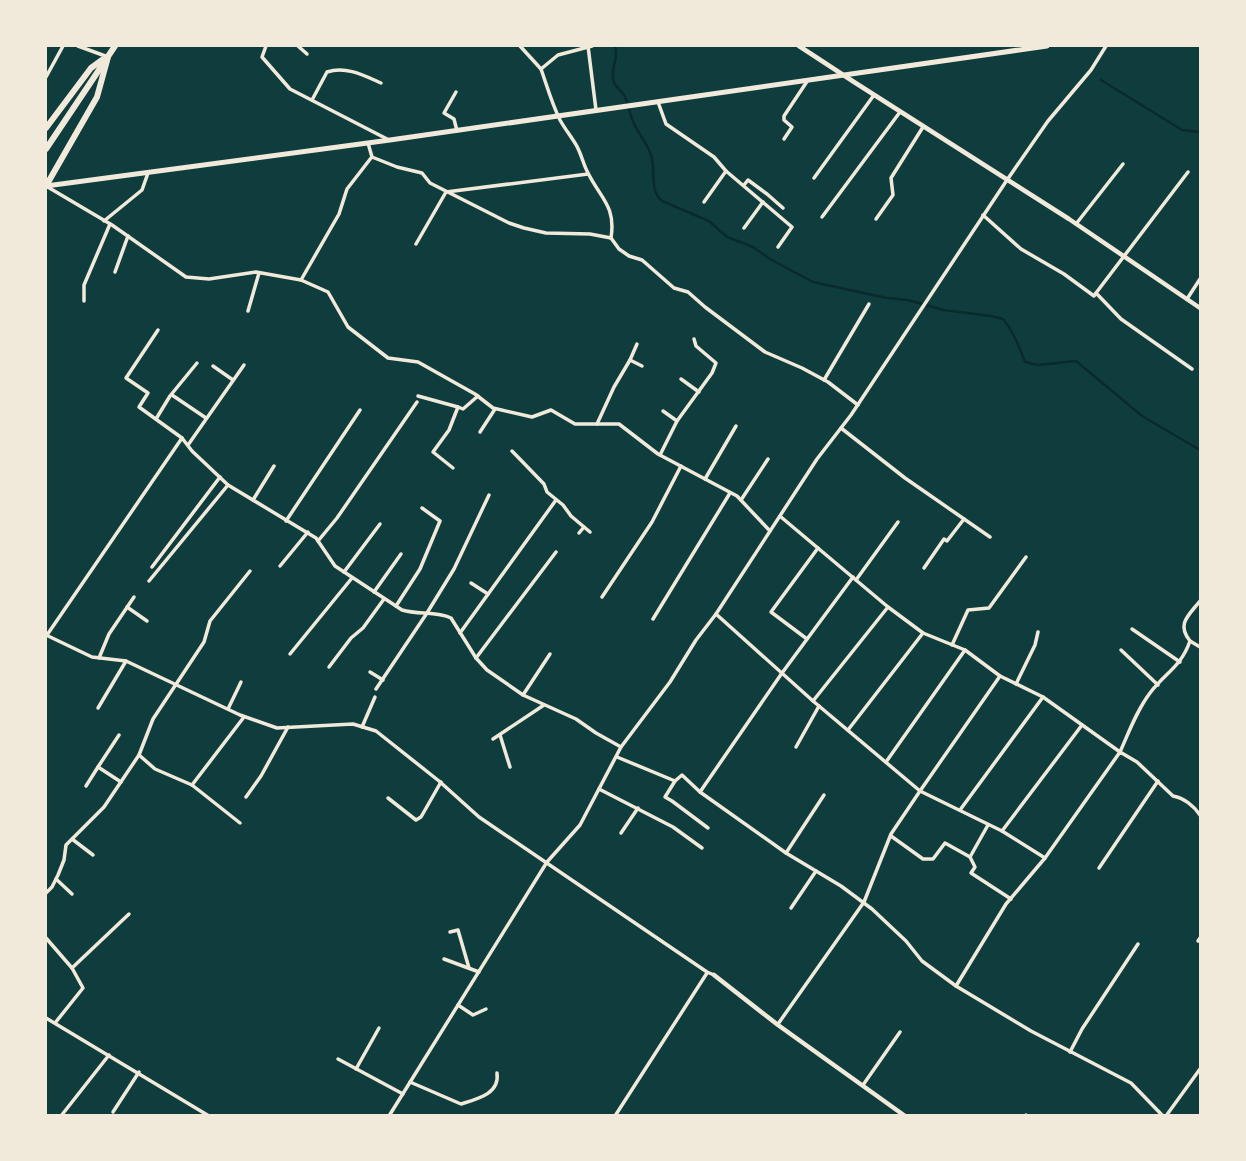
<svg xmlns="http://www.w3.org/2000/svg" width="1246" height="1161" font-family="'Fira Sans',sans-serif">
<rect width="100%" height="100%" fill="#0f3d3e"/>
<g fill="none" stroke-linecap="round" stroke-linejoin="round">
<g stroke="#0a2a2b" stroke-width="2.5">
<path d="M615,46c4,14 -4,20 -2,32 0,8 7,11 11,17 5,8 5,18 9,26 4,12 14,21 18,34 5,14 -2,36 11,46l47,20 18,16 26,10 17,12 43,23 74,16 21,2 35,10 48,6 12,3 6,8 8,15 8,20 13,3 38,-4 66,55 58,34"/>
<polyline points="1101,80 1182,130 1200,132"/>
</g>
<g stroke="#f1e9da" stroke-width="3.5">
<polyline points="78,46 108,57"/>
<polyline points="266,46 262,57 290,89 389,140"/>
<polyline points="298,46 307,54"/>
<polyline points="520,46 541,69"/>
<polyline points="588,46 596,110"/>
<path d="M592,46l-34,9 -17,14c6,17 11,35 19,51 5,9 10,15 15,23 6,9 8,21 13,30 13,26 28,33 23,65l8,11 10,7 13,4 32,28 14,4 17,15 60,45 37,16 26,14 30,23"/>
<polyline points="46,77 63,46"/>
<polyline points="456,92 444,113 454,119 457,131"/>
<path d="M312,100l15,-28c19,-6 36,3 54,11"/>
<polyline points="658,102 666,124 714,157 726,171 792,227 778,247"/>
<polyline points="784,139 792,127 784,120 784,116 808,80"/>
<polyline points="368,143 372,157 397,167 422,173 430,183 509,223 524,228 546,233 590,234 611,238"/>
<polyline points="1188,172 1096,293 1121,319 1192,369"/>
<polyline points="814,178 874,95"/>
<polyline points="744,185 748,180 767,194 783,208"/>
<polyline points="46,186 112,225 186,277 209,279 256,272 301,280 328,292 348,327 388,358 418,362 475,394 493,408 532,417 551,410 575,424 619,424 658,454 737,496 770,531"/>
<polyline points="704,202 726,171"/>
<polyline points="983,215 1021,249 1064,274 1094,296 1096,293"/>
<polyline points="822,217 900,112"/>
<polyline points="876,219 893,195 891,178 923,127"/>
<polyline points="104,221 142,190 148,173"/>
<polyline points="1076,224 1123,164"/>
<polyline points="744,228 763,202"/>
<polyline points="416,244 446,192 588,174"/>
<polyline points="115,272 128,236"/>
<polyline points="301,280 339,214 347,189 371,158"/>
<polyline points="1187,299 1200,279"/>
<polyline points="84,301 84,285 110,224"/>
<polyline points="248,311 259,273"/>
<polyline points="158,330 126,378 148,393 139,407 182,438"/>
<polyline points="630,360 642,366"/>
<polyline points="213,366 233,380"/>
<polyline points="681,379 699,392"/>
<polyline points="824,380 869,304"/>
<polyline points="172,395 206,418"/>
<polyline points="418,396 458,407"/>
<polyline points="156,419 170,396 197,363"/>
<polyline points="677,421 712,373 716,363 696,346 694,339"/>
<polyline points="597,424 614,387 630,360 637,344"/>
<polyline points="841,428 905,478 990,537"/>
<polyline points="480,432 495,409"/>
<polyline points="188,445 244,365"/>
<polyline points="512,451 544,484 547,492 563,505 571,516 590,532"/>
<polyline points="660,455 677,421 663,411"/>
<polyline points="453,468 433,452 449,430 458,407 463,409 478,396"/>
<polyline points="705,479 736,426"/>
<polyline points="253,500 274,466"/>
<polyline points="741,500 768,459"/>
<path d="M781,517l107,90 35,26 42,17 35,26 43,21 77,55c9,-20 17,-42 30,-59 15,-20 31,-26 40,-52l10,6"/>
<polyline points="286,521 360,410"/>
<polyline points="579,533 584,527"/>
<polyline points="318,541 337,518 417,402"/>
<polyline points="280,566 308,532"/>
<polyline points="152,567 220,477"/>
<polyline points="924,568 944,539 947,541 964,519"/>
<polyline points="344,572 380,524"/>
<polyline points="856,580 898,522"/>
<polyline points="149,581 228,485"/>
<polyline points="471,583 488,594"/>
<polyline points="374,592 401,554"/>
<polyline points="602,597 652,522 681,466"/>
<polyline points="396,606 420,569 440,521 422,508"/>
<polyline points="127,607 147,621"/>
<polyline points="716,614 813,701 920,791 1002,831 1045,858"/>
<polyline points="653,619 730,493"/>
<polyline points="1132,629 1180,662"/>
<polyline points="460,633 556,500"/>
<polyline points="46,635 92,657 126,661 240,715 277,728 353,724 376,731 439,781 479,817 707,972 714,975"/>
<path d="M47,635l135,-197 10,13 36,34 88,53 19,28 67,44c16,5 34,1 49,8l25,40 11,12 36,25 53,24 20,14 25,14"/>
<polyline points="807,639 771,612 818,548"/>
<path d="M1190,641c-14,-17 -1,-26 10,-40"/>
<polyline points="952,645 968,610 989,608 1026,557"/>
<polyline points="1121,650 1158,685"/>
<polyline points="290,654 352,578"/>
<polyline points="99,658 109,634 134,597"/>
<polyline points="476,658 556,552"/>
<polyline points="329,667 351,638 363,628 384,599"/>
<polyline points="370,672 383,680"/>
<polyline points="1016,684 1035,645 1038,632"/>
<polyline points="376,689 427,613 454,569 489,495"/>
<polyline points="523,695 550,654"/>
<polyline points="813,701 888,607"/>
<polyline points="98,708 126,661"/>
<polyline points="228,709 241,682"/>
<polyline points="362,727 375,697"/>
<polyline points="848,730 923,633"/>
<polyline points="119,735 98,767 121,782"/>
<polyline points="500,735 510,767"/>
<polyline points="493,739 544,705"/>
<polyline points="796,747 819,706"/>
<polyline points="139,755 155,769 192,785 240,823"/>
<polyline points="617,757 675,781 682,775 700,792 786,853 841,886 872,909 906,941 922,961 956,986 1031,1031 1131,1083 1163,1116"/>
<polyline points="886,762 965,650"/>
<polyline points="675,781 665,797 672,801 708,828"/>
<polyline points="192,785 244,717"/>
<polyline points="86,786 98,767"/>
<polyline points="599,789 673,827 702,848"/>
<polyline points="700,792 782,673 853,577"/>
<polyline points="246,797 261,776 288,727"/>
<polyline points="388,798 416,820 421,817 441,782"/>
<polyline points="960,810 1043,697"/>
<polyline points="1002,831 1082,725"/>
<polyline points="621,833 638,808"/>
<polyline points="891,836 923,859 933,859 945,843 970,857 975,867 971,873 1011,899"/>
<polyline points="72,839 93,855"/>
<polyline points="786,853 824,795"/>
<polyline points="970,857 988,825"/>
<polyline points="1099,868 1158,781"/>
<polyline points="56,879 72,894"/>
<polyline points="46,893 52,887 58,875 64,860 66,845 104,807 139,755 153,719 204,642 210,621 250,571"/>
<polyline points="791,908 816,871"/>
<polyline points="450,932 458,930 469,968"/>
<polyline points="46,938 72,968 83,988 55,1023"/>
<polyline points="1198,941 1200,938"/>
<polyline points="444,959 479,972"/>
<polyline points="72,968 129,914"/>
<path d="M956,986l50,-82 39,-46 75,-106 17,10 36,34c11,2 21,10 27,19"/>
<polyline points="458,1005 473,1015 486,1009"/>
<polyline points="46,1018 209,1116"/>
<polyline points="778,1024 864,902 891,834 920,791 1000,676"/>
<polyline points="1070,1052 1082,1029 1138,944"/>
<polyline points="338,1059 403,1094"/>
<polyline points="356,1069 379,1028"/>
<path d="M410,1082l51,22c16,-5 39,-10 36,-31"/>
<polyline points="863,1085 900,1032"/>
<polyline points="113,1112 139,1072"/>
<polyline points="61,1116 109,1055"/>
<polyline points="389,1116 547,862 580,825 621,747 670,682 696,640 716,614 817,459 851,415 1007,180 1048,121 1091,70 1106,46"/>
<polyline points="615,1116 707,973"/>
<polyline points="1025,1116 1026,1115"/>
<polyline points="1166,1116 1200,1069"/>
</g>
<g stroke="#f1e9da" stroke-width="4.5">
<polyline points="799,46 854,82 1069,219 1200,308"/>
<polyline points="714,975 778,1025 905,1116"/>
</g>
<polyline stroke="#f1e9da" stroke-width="5" points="46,186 390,140 1047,46"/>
<g stroke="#f1e9da" stroke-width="6">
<polyline points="46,128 91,68 102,60"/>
<polyline points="46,149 115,46"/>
<polyline points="46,186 97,97 108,57"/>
</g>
</g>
<rect width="1246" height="1161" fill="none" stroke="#f1e9da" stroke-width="94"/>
</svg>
